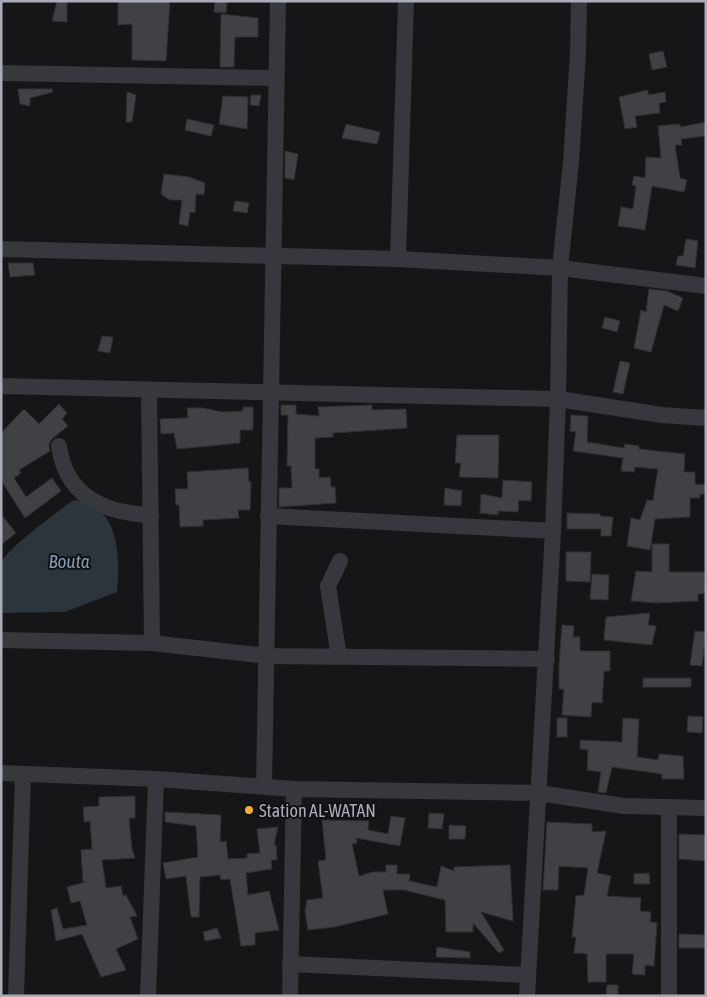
<svg xmlns="http://www.w3.org/2000/svg" width="707" height="997" font-family="'Asap Condensed',sans-serif">
<rect width="100%" height="100%" fill="#161618"/>
<path fill="#2c353c" d="M74,500c5,1 11,2 15,4 31,11 31,62 28,88l-52,20 -64,1c0,-14 -1,-38 0,-50 4,-13 60,-54 73,-63z"/>
<g fill="#404145" stroke="#303034">
<polygon points="57,1 67,1 67,22 52,21"/>
<polygon points="118,1 170,1 166,61 132,60 132,24 118,25"/>
<polygon points="215,1 227,1 226,13 214,12"/>
<polygon points="221,14 258,18 258,37 235,37 234,67 220,67"/>
<polygon points="663,51 667,67 652,70 649,54"/>
<polygon points="18,89 52,89 53,92 30,98 30,106 20,104"/>
<polygon points="648,90 648,95 665,92 666,102 659,103 660,113 635,116 637,127 625,129 619,97"/>
<polygon points="127,92 136,95 132,122 126,122"/>
<polygon points="251,95 261,95 259,106 250,105"/>
<polygon points="223,96 248,97 247,129 219,124"/>
<polygon points="187,119 214,125 211,136 185,130"/>
<polygon points="706,122 706,136 681,139 682,145 675,145 680,178 687,180 684,192 652,186 645,230 618,226 621,207 633,209 636,186 632,185 634,176 645,178 646,157 661,158 658,126 680,124 680,127"/>
<polygon points="346,124 380,132 377,144 342,138"/>
<polygon points="285,151 298,154 294,180 285,178"/>
<polygon points="164,174 189,177 205,183 204,195 196,194 195,213 190,212 188,226 179,224 182,200 170,200 161,194"/>
<polygon points="235,201 249,203 247,213 233,211"/>
<polygon points="686,239 698,241 695,268 676,265 678,256 683,256"/>
<polygon points="8,263 33,263 35,275 10,277"/>
<polygon points="649,289 667,291 683,298 678,311 664,305 651,352 634,348 641,310 646,312"/>
<polygon points="605,317 620,321 617,332 602,328"/>
<polygon points="102,336 113,337 110,353 98,351"/>
<polygon points="620,361 630,363 623,394 613,392"/>
<polygon points="59,404 67,413 62,419 68,426 52,439 49,444 50,451 19,470 21,473 14,478 26,497 52,478 61,491 25,518 1,480 1,433 24,409 39,424"/>
<polygon points="281,405 296,405 296,414 319,416 318,407 372,405 372,410 406,409 407,428 333,433 333,437 315,438 315,469 319,469 319,478 330,477 331,487 335,487 336,503 279,507 279,488 292,488 291,466 287,466 288,415 281,415"/>
<polygon points="243,407 253,407 253,430 240,430 240,443 177,449 174,433 161,434 160,419 188,418 187,408 203,408 222,412 243,411"/>
<polygon points="571,415 588,416 587,442 624,448 625,444 639,446 639,449 685,454 684,472 695,472 695,484 706,485 706,494 700,494 700,498 690,498 690,517 655,519 650,550 627,546 631,518 640,520 647,500 653,501 658,469 635,467 634,472 621,471 623,458 573,451 576,432 570,431"/>
<polygon points="457,435 499,435 498,478 459,477 461,463 455,463"/>
<polygon points="248,468 249,482 251,482 250,510 238,510 239,518 203,520 203,526 180,527 179,505 176,505 175,489 188,489 187,472"/>
<polygon points="503,480 532,482 531,501 519,500 518,512 498,511 498,515 480,513 481,494 502,498"/>
<polygon points="445,488 462,491 461,506 444,505"/>
<polygon points="567,513 600,514 600,516 613,517 611,536 601,536 601,529 567,529"/>
<polygon points="1,514 16,533 1,545"/>
<polygon points="652,544 669,544 669,572 705,572 706,593 698,594 698,601 656,603 631,601 636,571 652,572"/>
<polygon points="566,552 591,552 590,582 566,581"/>
<polygon points="592,574 609,575 608,600 590,599"/>
<polygon points="650,613 648,625 656,626 652,645 604,640 606,617"/>
<polygon points="562,625 574,626 573,637 580,637 580,651 610,651 610,671 604,671 602,703 592,702 591,717 562,715 564,689 559,689 559,666"/>
<polygon points="695,631 706,632 702,666 690,665"/>
<rect x="643" y="678" width="48" height="9"/>
<polygon points="688,716 703,717 702,733 687,732"/>
<rect x="557" y="718" width="10" height="19"/>
<polygon points="623,718 639,719 637,757 658,760 659,754 683,756 684,779 662,779 662,774 612,767 606,793 598,792 601,772 587,770 588,750 580,749 580,740 622,742"/>
<polygon points="135,796 135,818 129,818 132,849 135,858 102,860 106,888 121,886 123,896 126,895 137,916 130,917 138,939 116,949 126,970 101,977 82,934 56,941 51,910 57,908 63,929 87,925 80,901 71,903 67,887 86,882 83,882 81,850 92,849 90,821 84,822 83,807 99,806 99,797"/>
<polygon points="165,812 221,815 220,842 226,841 228,859 247,858 247,854 260,853 257,829 278,827 274,845 276,845 277,860 271,860 272,869 246,873 248,895 269,891 279,930 255,933 255,945 241,946 230,879 221,880 220,875 200,877 199,917 191,917 186,876 166,879 163,863 198,857 196,826 165,822"/>
<polygon points="429,813 444,814 442,829 428,828"/>
<polygon points="391,816 405,818 400,846 356,838 357,843 352,844 359,876 373,872 386,872 386,865 397,865 397,874 410,874 409,881 437,887 441,866 454,871 454,867 510,865 513,921 481,912 504,950 499,953 473,923 473,932 446,932 445,900 404,890 383,890 388,914 334,927 308,930 305,911 307,900 323,898 318,861 326,860 322,820 369,821 368,830 388,834"/>
<polygon points="547,822 592,824 592,832 606,831 597,873 611,876 607,896 641,898 640,911 651,912 650,922 657,923 654,966 645,965 645,975 632,974 634,954 606,954 606,982 588,982 587,954 574,953 576,937 572,937 576,896 584,895 588,868 559,866 558,890 543,890"/>
<polygon points="449,825 466,826 465,839 449,839"/>
<polygon points="679,834 706,835 706,861 679,859"/>
<polygon points="649,873 650,884 634,884 634,874"/>
<polygon points="217,928 221,938 205,941 203,932"/>
<polygon points="679,934 705,935 705,948 679,948"/>
<polygon points="437,947 470,952 470,958 436,957"/>
<polygon points="607,985 618,985 618,996 606,996"/>
</g>
<g fill="none" stroke-linecap="round" stroke-linejoin="round">
<g stroke="#37383d" stroke-width="16">
<polyline points="1,73 275,78"/>
<polyline points="1,249 398,259 560,268 706,286"/>
<polyline points="398,259 406,1"/>
<polyline points="1,386 558,399 662,415 706,418"/>
<polyline points="149,390 152,643"/>
<path d="M59,446c7,51 46,67 92,69"/>
<polyline points="268,516 553,531"/>
<polyline points="1,640 152,643 267,656 547,659"/>
<polyline points="339,657 328,586 340,561"/>
<polyline points="1,773 156,779 294,789 539,793 624,806 706,808"/>
<polyline points="264,786 278,1"/>
<polyline points="290,964 528,975"/>
<polyline points="16,996 23,774"/>
<polyline points="148,996 156,779"/>
<polyline points="290,996 294,789"/>
<polyline points="527,996 553,531 558,399 560,268 571,162 578,53 579,1"/>
<polyline points="669,996 669,807"/>
</g>
</g>
<circle fill="#f2b134" stroke="#111113" stroke-width="2" cx="249" cy="810" r="5"/>
<g text-anchor="middle" dominant-baseline="central" stroke-width="4" stroke-linejoin="round" paint-order="stroke">
<g font-size="18" fill="#a8adb8" stroke="#111113" text-anchor="start">
<text x="259" y="810">Station AL-WATAN</text>
</g>
<g font-size="19" font-style="italic" fill="#7f9bb3" stroke="#111113">
<text x="69" y="561">Bouta</text>
</g>
</g>
<rect width="707" height="997" fill="none" stroke="#a8adb8" stroke-width="5"/>
</svg>
